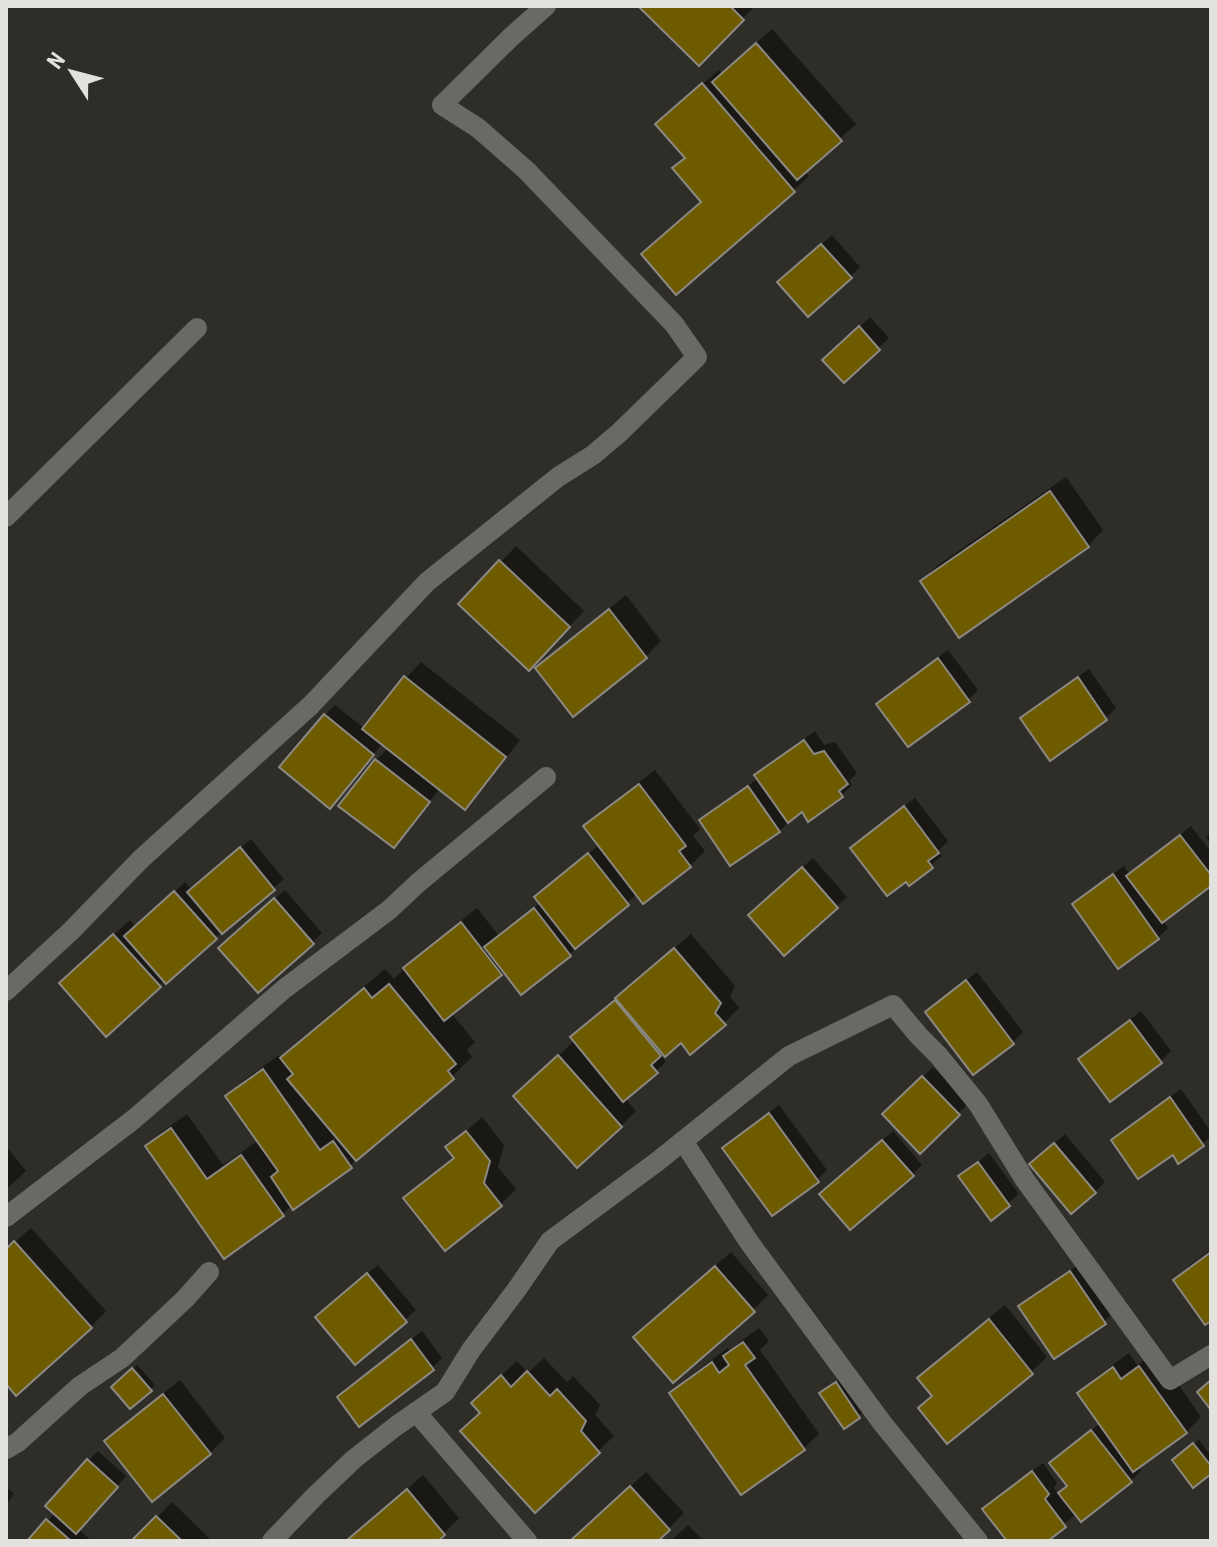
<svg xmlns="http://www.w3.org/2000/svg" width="1217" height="1547" font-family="'Roboto Condensed',sans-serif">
<rect width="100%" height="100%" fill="#2f2d27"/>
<g fill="#0007">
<polygon points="641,6 755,6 699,63"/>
<polygon points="772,29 856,124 804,171 809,176 793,191 703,201 686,157 673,109 719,70 722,74"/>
<polygon points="832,235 860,267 850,277 790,272"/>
<polygon points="870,317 889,338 844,380 835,350"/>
<polygon points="1066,477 1103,530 1088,546 922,581 937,566"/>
<polygon points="516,546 584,611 529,668 501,562"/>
<polygon points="626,595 661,641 646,656 574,714 538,668 553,653"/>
<polygon points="948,650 978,690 968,700 879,704 889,694"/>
<polygon points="421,662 520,740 480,792 465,807 440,788 403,836 376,760 389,747 383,743 339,796 325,715 335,705 365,729 406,678"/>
<polygon points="1089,669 1116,708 1106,718 1050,758 1022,718 1032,708"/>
<polygon points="815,731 824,745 835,742 857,773 849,781 852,785 842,795 809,819 802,810 779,831 702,820 712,810 759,778 757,775 767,765"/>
<polygon points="655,770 700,829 693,836 705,851 690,866 637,894 579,943 580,944 570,954 522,992 505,970 451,1013 475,1042 467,1050 472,1057 452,1077 365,1151 350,1166 292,1205 283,1214 224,1256 147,1146 163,1131 187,1114 223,1165 259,1140 228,1096 243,1081 279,1055 282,1059 302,1038 385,969 394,979 420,953 477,908 499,936 541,902 547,887 600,844 586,826 601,811"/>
<polygon points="915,798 948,841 938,851 942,856 909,884 853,848 863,838"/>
<polygon points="1191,826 1211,852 1211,883 1162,920 1168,928 1158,938 1074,904 1084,894 1124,866 1130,875"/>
<polygon points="1211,831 1211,846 1206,837"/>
<polygon points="251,839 284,879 165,980 106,1034 77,968 130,920 136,927 185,882 192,890"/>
<polygon points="813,858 847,897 785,953 761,905"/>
<polygon points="285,890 322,933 312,943 230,938"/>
<polygon points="691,934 735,986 730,996 739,1008 724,1023 681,1040 662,1057 666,1062 625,1098 636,1111 621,1126 531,1081 575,1040 583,1027"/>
<polygon points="977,972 1023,1032 1013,1042 973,1072 938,1002"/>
<polygon points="1141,1011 1171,1051 1161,1061 1110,1100 1080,1059 1090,1049"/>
<polygon points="933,1067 969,1103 920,1151 885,1114"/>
<polygon points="1181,1089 1211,1132 1211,1136 1202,1144 1113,1140 1123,1130"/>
<polygon points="779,1105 827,1170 817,1180 724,1148 734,1138"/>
<polygon points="482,1117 504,1145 498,1167 516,1189 501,1204 446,1248 406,1198 421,1183 455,1156 448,1147"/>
<polygon points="893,1131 922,1165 912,1175 832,1184"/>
<polygon points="1065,1134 1105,1182 1095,1192 1042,1154"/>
<polygon points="6,1146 26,1171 6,1190"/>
<polygon points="989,1153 1019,1194 991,1218 960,1177"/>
<polygon points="31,1228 106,1311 91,1327 6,1381 6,1250"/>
<polygon points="1211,1250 1211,1318 1176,1280 1191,1264"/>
<polygon points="731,1252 768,1295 753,1310 651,1322"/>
<polygon points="1081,1263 1114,1312 1104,1322 1021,1307 1031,1297"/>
<polygon points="378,1265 416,1310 355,1363 327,1307"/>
<polygon points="1005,1305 1047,1357 1031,1372 919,1378 934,1363"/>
<polygon points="759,1328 769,1341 760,1350 819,1434 803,1449 672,1393 687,1378 728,1348 730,1351 741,1341"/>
<polygon points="422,1331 442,1358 432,1368 339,1397 349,1387"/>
<polygon points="1156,1352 1201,1417 1186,1432 1137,1466 1141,1471 1130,1481 1077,1513 1044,1541 1009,1541 985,1509 995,1499 1043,1463 1057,1483 1054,1488 1059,1495 1069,1485 1062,1453 1101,1423 1079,1393 1095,1378 1129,1353 1137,1365"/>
<polygon points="544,1358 567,1382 573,1376 600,1405 595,1415 614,1436 535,1510 488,1388 517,1361 528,1373"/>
<polygon points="137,1365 155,1385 130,1406 114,1387"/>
<polygon points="841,1379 863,1412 844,1426 826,1389"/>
<polygon points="180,1380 225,1438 210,1453 107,1441 122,1426"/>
<polygon points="1199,1440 1211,1456 1211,1472 1179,1456"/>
<polygon points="98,1451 126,1476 78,1529 92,1541 30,1541 55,1513 88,1461"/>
<polygon points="646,1472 684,1513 669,1528 655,1541 572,1541"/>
<polygon points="423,1475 459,1518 444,1533 435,1541 349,1541"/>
<polygon points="6,1487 14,1494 6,1505"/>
<polygon points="172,1502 212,1541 134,1541"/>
<polygon points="688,1525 704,1541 671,1541"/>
</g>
<g fill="#6e5b00" stroke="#8b8982" stroke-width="2">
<polygon points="638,6 730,6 744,20 699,66"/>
<polygon points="756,43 842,141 797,180 712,82"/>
<polygon points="702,83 795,192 676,295 641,254 701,202 672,168 685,158 655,124"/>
<polygon points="821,244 852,278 808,317 777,282"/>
<polygon points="859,326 880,350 844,383 822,360"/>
<polygon points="1050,491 1089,547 959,638 920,581"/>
<polygon points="499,560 570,627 529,671 458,604"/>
<polygon points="609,609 647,658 573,717 535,668"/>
<polygon points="938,658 970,702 908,747 876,704"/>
<polygon points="404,676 506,757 465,810 362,729"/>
<polygon points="1078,677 1107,720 1050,761 1020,718"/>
<polygon points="324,714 374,755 330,809 279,767"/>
<polygon points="804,740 814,754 824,751 848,784 839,791 843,797 808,822 802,812 788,823 754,775"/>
<polygon points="375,759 430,802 394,848 338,806"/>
<polygon points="639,784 686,846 679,851 691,867 643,904 583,826"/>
<polygon points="748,786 780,832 730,866 699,820"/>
<polygon points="904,806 939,853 928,861 933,868 909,886 906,882 887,896 850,848"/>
<polygon points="1180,835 1211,875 1211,886 1162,923 1126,876"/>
<polygon points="240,847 275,890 222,934 187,892"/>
<polygon points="588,853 629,905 575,949 534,897"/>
<polygon points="802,867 838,908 784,956 748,915"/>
<polygon points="1113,874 1159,939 1118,969 1072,904"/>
<polygon points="174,891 217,939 166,984 124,936"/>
<polygon points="274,898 314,944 258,993 218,948"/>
<polygon points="534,908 571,956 521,995 484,947"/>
<polygon points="461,922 502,975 444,1021 403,968"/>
<polygon points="113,934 161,987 106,1037 59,983"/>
<polygon points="674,948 721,1003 715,1013 726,1025 690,1055 681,1043 665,1057 615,998"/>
<polygon points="966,980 1014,1044 973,1075 925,1012"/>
<polygon points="389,984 456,1064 448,1071 454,1079 356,1161 287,1079 293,1074 280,1058 364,988 372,998"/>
<polygon points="615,1000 661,1056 651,1065 658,1073 623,1102 570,1037"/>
<polygon points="1130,1020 1162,1063 1110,1102 1078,1059"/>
<polygon points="558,1055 622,1127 577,1168 513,1096"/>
<polygon points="263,1069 320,1150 333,1141 352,1168 293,1210 271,1177 278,1171 225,1096"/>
<polygon points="922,1076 960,1115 920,1154 882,1114"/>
<polygon points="1170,1097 1204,1146 1178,1164 1173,1155 1138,1179 1111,1140"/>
<polygon points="769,1113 819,1182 772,1216 722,1148"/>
<polygon points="171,1128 207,1179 241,1155 284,1216 224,1259 145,1146"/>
<polygon points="466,1131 490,1161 484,1183 502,1206 445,1251 403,1198 454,1158 445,1147"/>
<polygon points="882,1140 914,1176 850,1230 819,1194"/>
<polygon points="1054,1143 1096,1193 1071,1214 1029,1164"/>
<polygon points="978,1162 1010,1206 991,1221 958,1176"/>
<polygon points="14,1241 92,1328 16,1396 6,1384 6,1249"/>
<polygon points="1211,1252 1211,1321 1205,1325 1173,1280"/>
<polygon points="715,1266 755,1312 673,1383 633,1337"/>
<polygon points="1070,1271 1106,1324 1054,1359 1018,1306"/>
<polygon points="367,1273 407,1322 355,1365 315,1317"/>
<polygon points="989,1319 1033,1374 947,1444 918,1408 932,1396 917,1378"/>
<polygon points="411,1339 434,1370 359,1427 337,1397"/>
<polygon points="743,1342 755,1358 745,1365 805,1450 741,1495 669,1393 712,1362 719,1373 729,1365 723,1356"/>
<polygon points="1139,1366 1187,1433 1133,1472 1077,1393 1113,1367 1121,1379"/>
<polygon points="132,1368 152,1391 130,1409 111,1387"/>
<polygon points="527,1371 550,1396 557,1389 586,1421 581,1431 600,1453 535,1513 460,1431 480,1413 471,1403 501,1375 511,1387"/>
<polygon points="1211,1380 1211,1410 1197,1392"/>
<polygon points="836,1382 860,1418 844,1429 819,1393"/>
<polygon points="163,1394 211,1454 152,1502 104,1441"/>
<polygon points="1091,1430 1132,1482 1081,1522 1058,1493 1067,1486 1049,1463"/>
<polygon points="1193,1443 1211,1466 1211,1474 1193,1488 1172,1460"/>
<polygon points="87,1459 118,1487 76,1534 45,1506"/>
<polygon points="1032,1471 1049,1494 1045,1499 1066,1527 1048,1541 1007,1541 982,1509"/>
<polygon points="630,1486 670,1530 658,1541 570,1541"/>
<polygon points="407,1489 445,1535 438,1541 346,1541"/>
<polygon points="156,1516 182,1541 131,1541"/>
<polygon points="46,1519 71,1541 27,1541"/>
</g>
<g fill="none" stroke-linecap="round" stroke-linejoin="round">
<g stroke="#696966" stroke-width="20">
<polyline points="6,517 197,328"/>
<polyline points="6,991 71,931 141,859 311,705 427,582 558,477 593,455 619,433 697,357 674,324 526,170 478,128 442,105 511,37 546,6"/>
<polyline points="683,1141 749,1242 883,1424 978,1541"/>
<polyline points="6,1217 134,1119 284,989 389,910 419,882 546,777"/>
<polyline points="416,1412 527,1541"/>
<polyline points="6,1449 18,1442 80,1386 122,1358 185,1299 209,1272"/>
<polyline points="272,1541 316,1495 354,1459 396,1426 445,1392 471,1350 517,1289 550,1241 658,1161 789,1056 893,1005 919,1036 938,1055 978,1104 1025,1180 1170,1380 1211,1355"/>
</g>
</g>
<rect width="1217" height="1547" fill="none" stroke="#e3e2de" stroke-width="16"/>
<g transform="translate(72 72) rotate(306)" stroke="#2f2d27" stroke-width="6" paint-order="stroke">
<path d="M0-6L14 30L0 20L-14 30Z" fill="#e3e2de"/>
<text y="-12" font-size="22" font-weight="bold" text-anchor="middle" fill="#e3e2de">N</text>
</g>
</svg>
